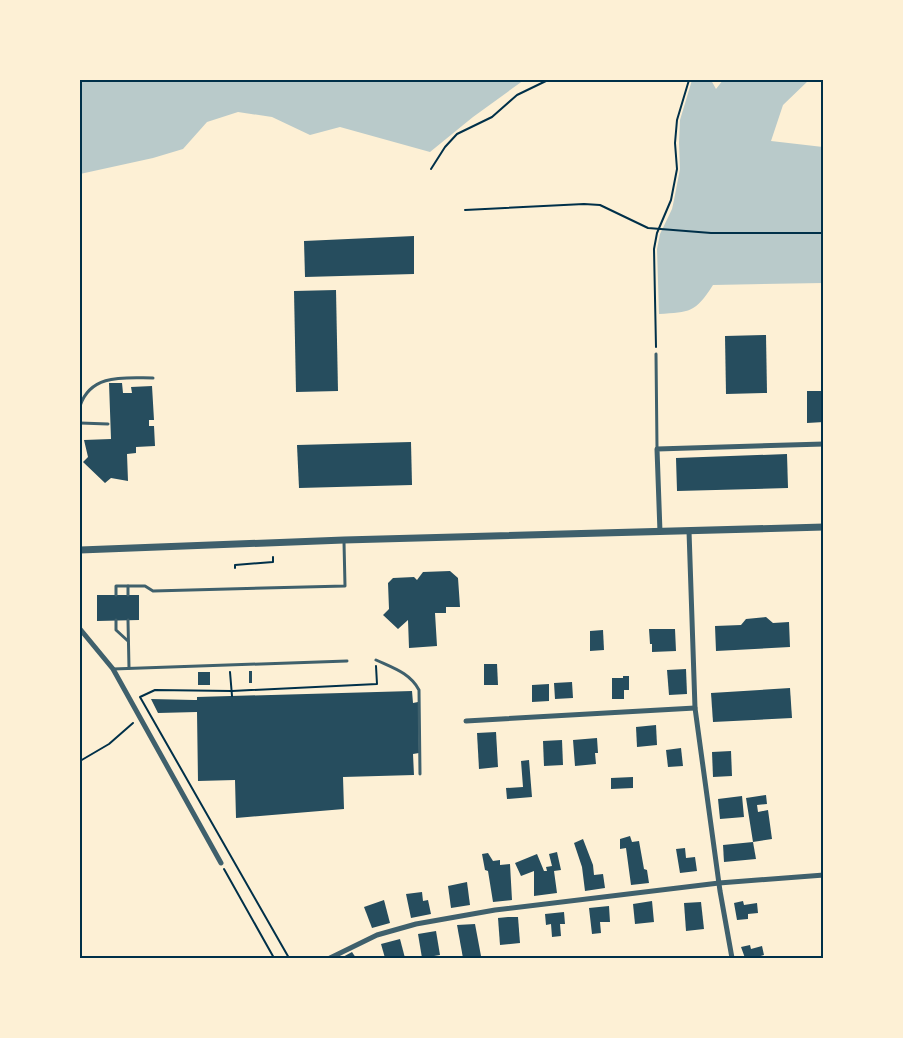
<svg xmlns="http://www.w3.org/2000/svg" width="903" height="1038" font-family="Cabin,sans-serif">
<rect width="100%" height="100%" fill="#fdf0d5"/>
<g fill="#b9caca">
<polygon points="80,80 524,80 473,117 430,152 340,127 310,135 272,117 238,112 207,122 183,149 153,158 80,174"/>
<path d="M692,80h19l5,9 7,-9h86l-26,25 -12,36 52,6v136l-110,2c-18,28 -23,27 -54,29l-2,-65 3,-15 12,-25 2,-9 6,-31 -1,-26 1,-23z"/>
</g>
<g fill="#264d5e">
<polygon points="414,236 414,274 305,277 304,241"/>
<polygon points="336,290 338,391 296,392 294,291"/>
<polygon points="766,335 767,393 726,394 725,336"/>
<polygon points="109,383 122,383 123,393 132,393 131,387 152,386 154,420 149,420 149,426 154,426 155,446 136,447 136,453 127,454 128,481 111,478 105,483 83,462 88,457 84,440 111,439"/>
<polygon points="807,391 824,391 824,422 807,423"/>
<polygon points="411,442 412,485 299,488 297,445"/>
<polygon points="787,454 788,488 677,491 676,458"/>
<polygon points="450,571 458,578 460,607 446,607 446,613 435,613 437,646 409,648 408,620 398,629 383,615 389,609 388,583 393,578 414,577 417,580 423,572"/>
<polygon points="97,595 139,595 139,620 97,621"/>
<polygon points="766,617 773,623 789,622 790,647 716,651 715,626 741,625 746,619"/>
<polygon points="649,629 675,629 676,651 652,652 652,644 650,644"/>
<polygon points="603,630 604,650 590,651 590,631"/>
<polygon points="484,664 497,664 498,685 484,685"/>
<polygon points="686,669 687,694 669,695 667,670"/>
<rect x="249" y="671" width="3" height="12"/>
<rect x="198" y="672" width="12" height="13"/>
<polygon points="623,676 629,676 629,690 624,690 624,699 612,699 612,678 623,678"/>
<polygon points="572,682 573,698 555,699 554,683"/>
<polygon points="549,684 549,701 532,702 532,685"/>
<polygon points="790,688 792,718 713,722 711,693"/>
<polygon points="412,691 413,703 418,702 419,753 413,754 414,775 343,777 344,809 236,818 235,780 198,781 197,712 158,713 151,699 194,700 197,700 197,697"/>
<polygon points="656,725 657,745 637,747 636,727"/>
<polygon points="496,732 498,767 479,769 477,733"/>
<polygon points="597,738 598,753 595,753 596,764 575,766 573,740"/>
<polygon points="562,740 563,765 544,766 543,741"/>
<polygon points="681,748 683,766 668,767 666,750"/>
<polygon points="731,751 732,776 713,777 712,752"/>
<polygon points="529,760 532,797 507,799 506,788 523,787 521,761"/>
<polygon points="633,777 633,788 611,789 611,778"/>
<polygon points="766,795 767,804 757,805 758,812 768,810 772,839 753,842 746,798"/>
<polygon points="742,796 744,817 720,819 718,799"/>
<polygon points="630,836 632,842 639,841 644,869 647,870 649,883 631,885 626,848 620,849 620,839"/>
<polygon points="583,839 593,865 594,875 603,874 605,888 585,891 582,867 574,843"/>
<polygon points="753,842 756,859 724,862 723,845"/>
<polygon points="685,848 686,858 695,857 697,871 680,873 676,849"/>
<polygon points="557,852 561,870 554,871 557,893 534,896 534,871 521,876 515,863 537,854 544,871 547,871 546,867 552,866 549,854"/>
<polygon points="488,853 493,861 500,860 500,865 510,864 512,900 493,902 488,871 485,870 482,854"/>
<polygon points="467,882 470,905 451,908 448,886"/>
<polygon points="422,892 423,901 428,900 431,914 411,918 406,894"/>
<polygon points="384,900 390,923 372,928 364,907"/>
<polygon points="652,901 654,922 635,924 633,904"/>
<polygon points="743,901 744,905 757,903 758,913 748,914 748,919 737,920 734,903"/>
<polygon points="701,902 704,929 686,931 684,903"/>
<polygon points="609,906 610,922 600,922 601,933 592,934 589,908"/>
<polygon points="564,912 565,924 560,924 561,936 552,937 551,924 546,925 545,914"/>
<polygon points="508,917 518,917 520,943 500,945 498,918"/>
<polygon points="475,924 481,956 463,958 457,925"/>
<polygon points="436,931 440,955 422,958 418,934"/>
<polygon points="400,939 405,958 385,958 381,944"/>
<polygon points="750,945 751,949 762,946 764,955 754,958 745,958 741,947"/>
<polygon points="352,952 356,958 341,958"/>
</g>
<g fill="none" stroke-linecap="round" stroke-linejoin="round">
<g stroke="#003049" stroke-width="2">
<polyline points="431,169 445,147 457,134 492,117 517,95 548,80"/>
<polyline points="465,210 584,204 600,205 648,228 711,233 824,233"/>
<polyline points="656,347 654,249 657,233 671,200 677,169 675,143 677,120 689,80"/>
<polyline points="80,530 81,541"/>
<polyline points="81,559 81,568"/>
<polyline points="235,568 235,565 273,562 273,557"/>
<polyline points="230,672 232,696"/>
<polyline points="80,761 109,744 133,723"/>
<polyline points="224,869 274,958"/>
<polyline points="289,958 140,697 155,690 232,691 377,684 376,666"/>
</g>
<g stroke="#3f606c" stroke-width="3">
<polyline points="656,354 657,448"/>
<path d="M80,406c11,-33 45,-28 73,-28"/>
<polyline points="80,423 108,424"/>
<polyline points="128,586 128,595"/>
<polyline points="116,595 116,586 145,586 153,591 345,586 344,542"/>
<polyline points="116,620 116,630 128,641"/>
<polyline points="128,620 129,668"/>
<path d="M376,660c17,8 34,13 43,30l1,84"/>
<polyline points="113,669 347,661"/>
</g>
<g stroke="#3f606c" stroke-width="5">
<polyline points="689,531 695,708 720,891 732,958"/>
<polyline points="660,532 657,449 824,444"/>
<polyline points="80,629 113,669 221,863"/>
<polyline points="466,721 695,708"/>
<polyline points="330,958 377,935 416,924 495,910 719,883 824,875"/>
</g>
<polyline stroke="#3f606c" stroke-width="7" points="80,550 344,540 824,527"/>
</g>
<rect width="903" height="1038" fill="none" stroke="#fdf0d5" stroke-width="162"/>
<rect x="81" y="81" width="741" height="876" fill="none" stroke="#003049" stroke-width="2"/>
</svg>
